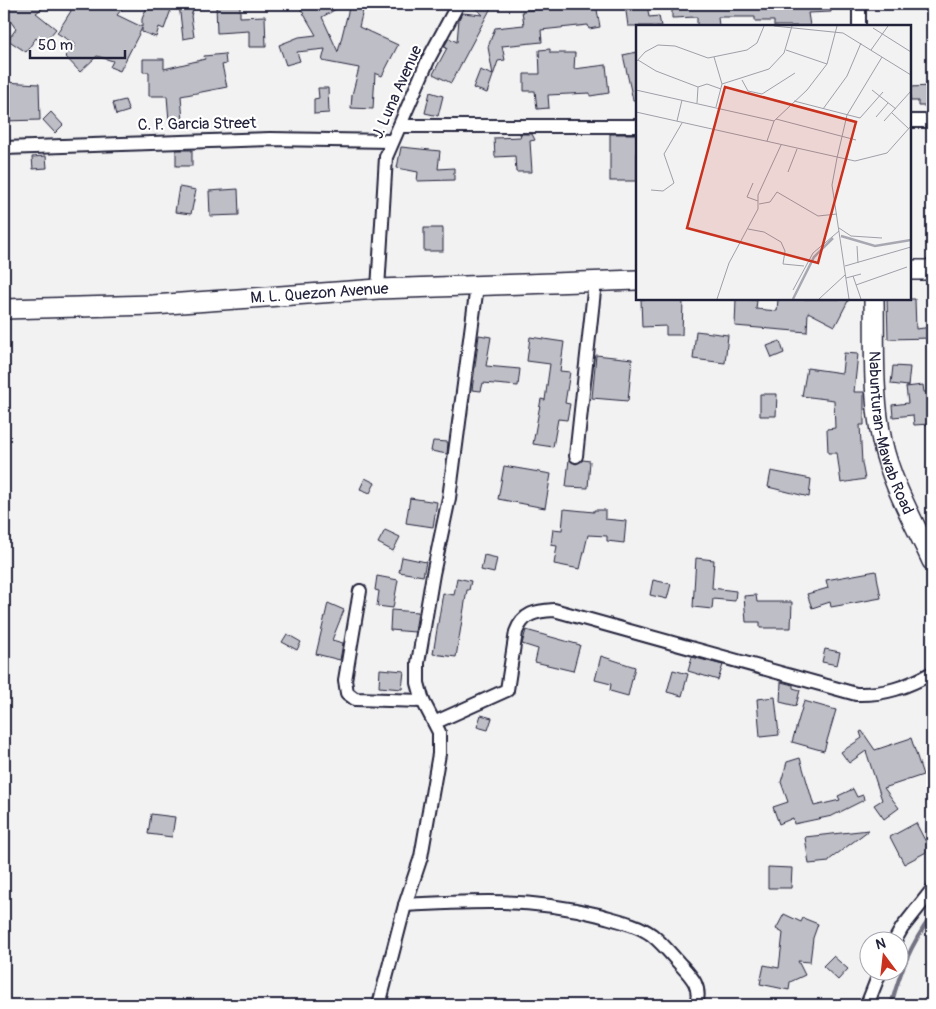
<svg xmlns="http://www.w3.org/2000/svg" width="936" height="1009" font-family="Pangolin,sans-serif">
<rect width="100%" height="100%" fill="#f2f2f3"/>
<filter id="ink" filterUnits="userSpaceOnUse"><feTurbulence type="fractalNoise" baseFrequency=".02" numOctaves="2"/><feDisplacementMap in="SourceGraphic" scale="10" xChannelSelector="R" yChannelSelector="G"/><feConvolveMatrix kernelMatrix="1 2 1 2 8 2 1 2 1" color-interpolation-filters="sRGB"/></filter>
<g filter="url(#ink)">
<g fill="none" stroke-linecap="round" stroke-linejoin="round">
<path stroke="#727282" stroke-width="4" d="M891,1005c10,-36 19,-59 41,-90"/>
</g>
<g fill="#bebec6" stroke="#22223b">
<polygon points="4,4 48,4 36,13 56,29 43,44 36,38 26,52 8,40 16,29 4,12"/>
<polygon points="66,4 126,4 117,15 142,27 142,19 148,4 173,4 164,29 159,27 156,37 142,32 142,28 120,71 110,67 113,61 97,56 80,72 65,56 76,45 57,33 71,11"/>
<polygon points="179,4 195,4 191,16 194,37 183,39"/>
<polygon points="240,4 240,17 265,16 266,47 249,47 249,31 217,33 216,5"/>
<polygon points="298,4 345,4 322,17 338,52 350,4 364,6 359,27 398,45 382,76 375,73 373,109 351,108 352,95 359,68 322,61 325,49 297,52 300,61 286,65 279,45 299,37 316,35"/>
<polygon points="471,4 493,4 451,83 433,74 447,48 444,47 449,38 457,42 459,19 462,13 483,15"/>
<polygon points="551,4 596,4 600,27 589,29 588,25 541,30 542,42 502,46 505,60 498,61 487,93 473,88 480,70 493,75 488,47 495,28 524,25 522,11 551,8"/>
<polygon points="625,4 647,4 649,17 659,16 661,26 628,26"/>
<polygon points="672,4 831,4 831,12 808,13 810,26 774,26 774,21 755,21 755,17 718,17 719,26 697,26 697,17 672,18"/>
<polygon points="550,49 550,53 575,53 574,69 606,65 609,93 590,96 590,93 548,95 549,108 537,109 535,91 524,91 524,74 540,74 539,50"/>
<polygon points="637,52 637,100 633,100 623,55"/>
<polygon points="225,54 226,64 222,65 227,87 181,96 183,121 169,121 167,96 149,96 149,72 143,72 143,59 164,59 164,69 205,59 204,56"/>
<polygon points="4,82 39,84 40,120 4,121"/>
<polygon points="932,86 932,106 918,106 918,101 910,101 910,87"/>
<polygon points="318,88 328,88 329,113 314,114 314,99 319,98"/>
<polygon points="430,92 443,96 438,116 425,113"/>
<polygon points="125,100 129,111 116,115 113,103"/>
<polygon points="51,112 63,125 55,133 43,120"/>
<polygon points="520,134 532,134 535,140 530,141 532,172 516,172 515,156 495,157 494,138 521,137"/>
<rect x="610" y="134" width="27" height="47"/>
<polygon points="401,147 440,151 438,169 454,168 454,180 417,181 418,172 397,168"/>
<rect x="176" y="150" width="16" height="16"/>
<polygon points="46,156 47,168 33,169 32,157"/>
<polygon points="179,187 196,190 191,214 175,212"/>
<polygon points="238,189 239,215 210,216 209,191"/>
<rect x="424" y="228" width="19" height="23"/>
<polygon points="641,299 683,300 682,335 666,335 666,326 642,327"/>
<polygon points="736,299 757,300 756,309 777,311 778,299 849,299 835,326 808,312 807,332 735,326"/>
<polygon points="887,299 915,299 916,329 932,327 932,338 888,339"/>
<polygon points="696,331 728,335 725,363 693,359"/>
<polygon points="479,335 491,337 486,366 520,369 518,386 483,383 481,391 472,390"/>
<polygon points="530,337 564,342 560,371 570,372 565,403 570,404 567,420 558,419 553,447 533,444 541,399 545,400 550,364 527,361"/>
<polygon points="780,341 784,353 772,358 767,346"/>
<polygon points="844,353 858,354 854,392 864,392 864,425 860,425 862,463 865,479 841,483 837,453 828,453 827,429 835,428 834,400 802,396 807,368 842,373"/>
<polygon points="596,355 632,359 628,401 592,398"/>
<polygon points="893,366 910,367 908,386 891,384"/>
<polygon points="923,385 924,392 928,392 930,424 914,425 913,415 893,417 892,405 908,403 906,387"/>
<polygon points="760,394 777,394 776,416 760,416"/>
<polygon points="433,441 448,442 447,454 431,451"/>
<polygon points="569,459 576,464 583,460 590,461 588,488 566,487"/>
<polygon points="504,466 551,474 545,508 498,499"/>
<polygon points="771,471 811,479 809,497 768,487"/>
<polygon points="365,478 375,483 370,493 360,489"/>
<polygon points="410,498 437,502 433,527 406,523"/>
<polygon points="564,509 594,512 594,510 605,510 605,519 626,521 624,543 607,541 607,536 588,535 580,569 554,564 557,546 551,545 553,529 562,530"/>
<polygon points="385,530 400,537 393,551 378,543"/>
<polygon points="484,555 497,558 494,573 481,570"/>
<polygon points="402,557 426,562 423,576 399,572"/>
<polygon points="696,558 714,560 712,588 736,591 735,601 713,599 712,609 693,607"/>
<polygon points="876,571 881,598 831,607 830,602 812,608 807,594 828,588 826,580"/>
<polygon points="377,576 398,580 393,608 377,606 379,591 375,590"/>
<polygon points="457,578 471,581 469,590 467,590 456,657 433,654 443,593 454,595"/>
<polygon points="653,580 671,584 667,599 650,595"/>
<polygon points="756,595 757,602 792,602 791,628 760,628 760,622 746,622 744,596"/>
<polygon points="328,603 344,610 332,640 343,643 340,660 316,654"/>
<polygon points="391,610 418,612 415,632 390,630"/>
<polygon points="526,630 580,645 573,671 535,662 538,649 522,644"/>
<polygon points="287,634 301,642 297,650 282,642"/>
<polygon points="825,649 840,652 837,665 822,662"/>
<polygon points="601,656 635,667 628,696 610,691 611,684 595,680"/>
<polygon points="692,657 723,665 718,680 688,671"/>
<polygon points="380,669 404,671 402,689 379,687"/>
<polygon points="673,670 688,674 682,696 667,692"/>
<polygon points="781,682 793,685 793,688 800,690 796,706 780,702"/>
<polygon points="775,697 779,735 760,737 757,699"/>
<polygon points="804,701 836,710 824,751 792,742"/>
<polygon points="481,715 492,718 488,730 477,727"/>
<polygon points="862,731 875,750 911,738 923,775 884,788 899,808 884,819 874,805 882,800 866,751 849,763 841,752 862,738 860,732"/>
<polygon points="800,758 814,806 840,800 838,796 853,789 857,797 863,795 864,800 832,816 794,824 793,818 779,824 773,807 788,802 781,782 787,762"/>
<polygon points="151,814 175,817 172,837 148,834"/>
<polygon points="916,823 930,850 904,864 890,837"/>
<polygon points="869,830 829,860 829,862 809,864 805,837"/>
<polygon points="768,867 792,868 791,888 768,888"/>
<polygon points="784,914 801,922 803,918 818,924 813,938 810,962 798,961 805,975 790,982 789,990 760,984 764,965 779,968 783,933 776,929"/>
<polygon points="833,956 848,969 838,980 823,966"/>
</g>
<g fill="none" stroke-linecap="round" stroke-linejoin="round">
<g stroke="#22223b" stroke-width="16">
<g id="minor">
<polyline points="859,26 859,4"/>
<polyline points="910,121 932,121"/>
<polyline points="400,126 637,126"/>
<polyline points="4,148 270,139 391,141"/>
<polyline points="378,289 386,157 429,58 458,4"/>
<polyline points="576,456 595,282"/>
<polyline points="360,591 345,680 347,693 355,699 423,701"/>
<path d="M436,722l71,-32 9,-58c7,-19 20,-21 38,-22l302,84c28,1 51,-7 76,-21"/>
<path d="M405,905c68,-4 127,-7 194,10 17,5 38,9 53,20 10,8 19,19 27,28 12,13 23,23 17,42"/>
<polyline points="894,942 902,928 932,890"/>
<polyline points="379,1005 405,905 421,857 439,754 439,732 423,701 418,683 418,663 433,574 449,498 477,286"/>
<polyline points="867,1005 880,972"/>
</g>
</g>
<g stroke="#22223b" stroke-width="22">
<g id="secondary">
<polyline points="910,270 932,270"/>
<path id="s1" d="M874,299c1,46 -2,96 8,142 9,42 32,81 50,120"/>
<path id="s2" d="M4,309l149,-4 225,-16 259,-9"/>
</g>
</g>
<use href="#minor" stroke="#fff" stroke-width="12"/>
<use href="#secondary" stroke="#fff" stroke-width="19"/>
</g>
</g>
<g text-anchor="middle" dominant-baseline="central" stroke-width="4.5" stroke-linejoin="round" paint-order="stroke">
<g font-size="16" fill="#22223b" stroke="#fff">
<text transform="translate(397 92) rotate(-66)">J. Luna Avenue</text>
<text transform="translate(197 124) rotate(-1)">C. P. Garcia Street</text>
<text stroke="none"><textPath href="#s2" startOffset="316">M. L. Quezon Avenue</textPath></text>
<text stroke="none"><textPath href="#s1" startOffset="136">Nabunturan-Mawab Road</textPath></text>
</g>
</g>
<g transform="translate(636 25)">
<rect width="275" height="275" fill="#f2f2f3"/>
<path fill="none" stroke="#a8a8b2" stroke-width="2.5" d="M205,211l34,10 36,-6M157,274l21,-42 19,-19"/>
<path fill="none" stroke="#9f9fa9" stroke-width="1" d="M138,1l69,7 68,42M237,3l38,24M150,25l41,14M235,25l17,-24M78,32l8,27 -6,23M2,35l18,11 42,16M0,37l9,-10 13,-7 17,1 33,12 39,-8 10,-7 7,-17M106,55l6,11 14,3 33,-21M86,59l47,-15 15,-16 8,-27M62,62l9,-3 14,5M0,65l138,31M236,65l24,19M158,76l66,17 23,-26M61,78l1,-16M187,84l24,-33 14,-33M0,87l219,49 32,-8 24,-27M256,88l17,16M240,92l12,-14M140,94l80,21M41,96l5,-21M248,96l27,-30M131,116l7,-20 33,-31 20,-26 10,-38M201,133l10,-43 35,-58M201,133l-5,27 17,114M152,147l9,-23M117,158l-6,14 11,4M15,165l12,1 11,-8 -10,-29 18,-31M123,179l11,-2 7,-10 41,24 19,-2M203,203l12,8 31,2M112,204l16,3 17,10 4,9 -2,13 21,2M221,221l1,17M209,241l66,-19M217,251l8,23M210,253l15,-4M220,260l51,-18M157,265l20,-37 26,-22M81,274l12,-36 29,-54v-14l23,-50M183,274l26,-24"/>
<path fill="#c8321e" fill-opacity="0.15" stroke="#c8321e" stroke-width="2.5" d="M89,62l131,35 -38,141 -131,-35z"/>
<rect width="275" height="275" fill="none" stroke="#22223b" stroke-width="2.5"/>
</g>
<rect width="936" height="1009" fill="none" stroke="#fff" stroke-width="20"/>
<rect x="10" y="10" width="916" height="989" fill="none" stroke="#22223b" stroke-width="2" filter="url(#ink)"/>
<g transform="translate(884 956) rotate(345)"><circle r="24" fill="#ffffff" stroke="#a7a7b1"/>
<path d="M0-4L9 19L0 12L-9 19Z" fill="#c8321e"/>
<text y="-8" font-size="14" font-weight="bold" text-anchor="middle" fill="#22223b">N</text>
</g>
<path d="M30 50v8h95v-8" fill="none" stroke="#22223b" stroke-width="2.5"/>
<text x="38" y="50" font-size="15" fill="#22223b" stroke="#ffffff" stroke-width="4" paint-order="stroke">50 m</text>
</svg>
